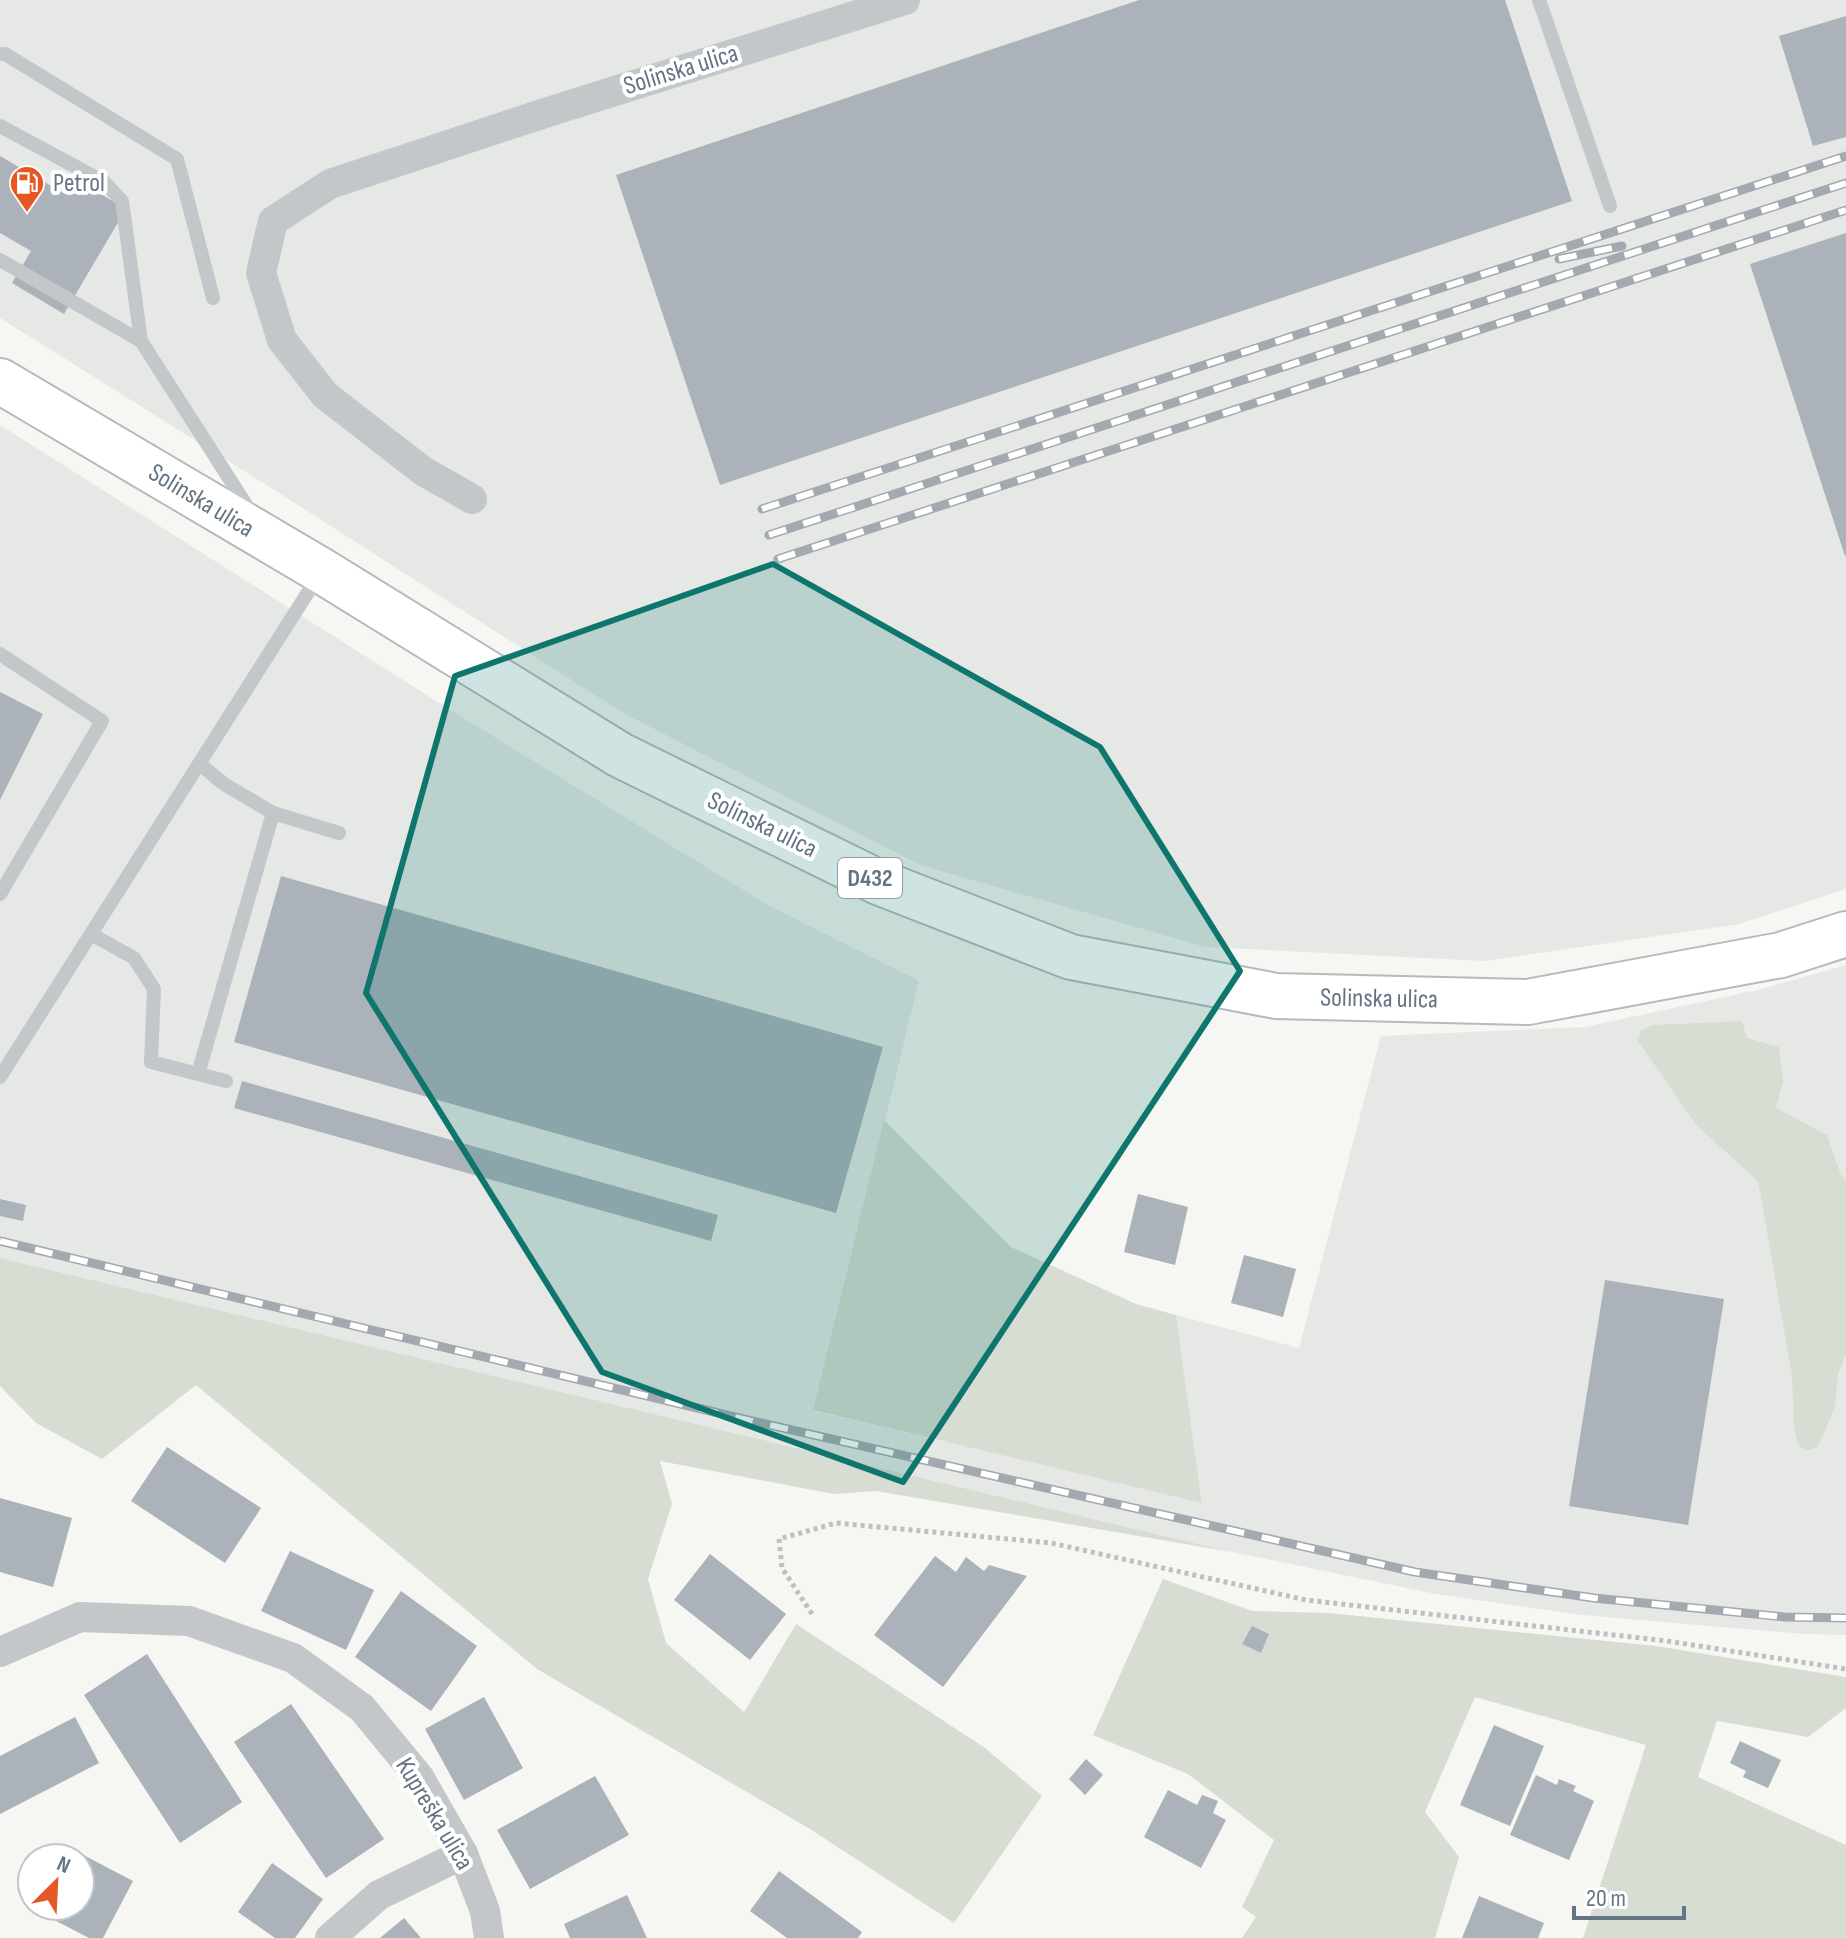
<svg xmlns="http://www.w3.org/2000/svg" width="1846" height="1938" font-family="'Sofia Sans Condensed',sans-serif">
<rect width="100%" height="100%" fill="#f6f6f2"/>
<g fill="#e6e8e6">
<polygon points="0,0 1846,0 1846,889 1739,924 1485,961 1205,947 920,865 623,713 276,491 0,318"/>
<polygon points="0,425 452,711 768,905 919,981 814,1411 1202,1502 1176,1315 1299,1348 1381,1036 1585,1027 1762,989 1846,965 1846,1635 1804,1634 1582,1615 1436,1594 1232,1552 0,1258"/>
</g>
<g fill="#d7ddd3">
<polygon points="1742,1021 1747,1038 1779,1047 1783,1081 1776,1108 1827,1135 1841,1175 1846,1179 1846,1354 1838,1374 1835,1407 1818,1447 1807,1451 1798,1445 1794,1427 1792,1375 1758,1181 1697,1126 1638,1041 1641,1030 1654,1025"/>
<polygon points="884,1120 1011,1247 1136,1304 1176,1315 1202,1503 813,1410"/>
<polygon points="0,1258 1232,1552 876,1491 834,1494 660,1461 672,1504 648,1579 666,1643 744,1712 796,1624 985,1748 1042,1796 954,1923 810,1829 537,1669 196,1385 102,1459 36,1423 0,1386"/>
<polygon points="1163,1579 1252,1611 1329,1613 1656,1646 1846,1677 1846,1708 1808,1737 1717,1721 1698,1777 1846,1845 1846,1938 1583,1938 1646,1745 1475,1697 1425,1812 1459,1857 1435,1938 1242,1938 1256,1917 1242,1907 1274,1840 1188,1774 1093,1735"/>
</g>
<g fill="#abb2b9">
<polygon points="1139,0 1505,0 1572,201 720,485 616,175"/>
<polygon points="1846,16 1846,137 1813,146 1779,36"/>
<polygon points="0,156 65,194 74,178 126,209 64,314 12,283 31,251 0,233"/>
<polygon points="1846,233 1846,556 1845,556 1750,264"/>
<polygon points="0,692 43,714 0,800"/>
<polygon points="281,876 883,1047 836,1213 234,1042"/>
<polygon points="242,1081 718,1215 711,1241 234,1108"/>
<polygon points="1138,1194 1188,1207 1175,1265 1124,1252"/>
<polygon points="0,1199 26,1205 23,1221 0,1216"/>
<polygon points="1244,1255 1296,1269 1283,1317 1231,1303"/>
<polygon points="1605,1280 1724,1299 1688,1525 1569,1506"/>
<polygon points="167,1447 261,1508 225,1563 131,1501"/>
<polygon points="0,1498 72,1518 53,1587 0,1572"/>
<polygon points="290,1551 374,1590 346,1650 261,1611"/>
<polygon points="710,1554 786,1614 750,1660 674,1600"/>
<polygon points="935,1556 956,1572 966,1557 984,1571 989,1565 1027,1576 943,1687 874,1635"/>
<polygon points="401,1591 477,1646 431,1711 355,1657"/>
<polygon points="1252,1626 1269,1634 1261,1653 1242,1644"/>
<polygon points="147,1654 242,1802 180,1843 84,1695"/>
<polygon points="484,1697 523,1768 464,1800 425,1729"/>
<polygon points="291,1704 384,1839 326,1878 234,1742"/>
<polygon points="75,1717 99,1763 0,1814 0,1756"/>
<polygon points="1494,1725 1544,1746 1510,1826 1460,1805"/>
<polygon points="1740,1741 1781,1760 1768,1788 1743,1777 1746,1771 1730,1763"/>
<polygon points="1086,1759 1103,1775 1085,1795 1069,1779"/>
<polygon points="1536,1775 1557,1785 1559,1779 1576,1786 1573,1791 1594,1801 1569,1860 1510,1835"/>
<polygon points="595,1776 629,1835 530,1889 497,1830"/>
<polygon points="1168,1790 1197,1805 1202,1795 1218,1801 1213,1813 1226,1820 1201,1868 1144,1837"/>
<polygon points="72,1849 133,1881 103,1938 89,1938 39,1912 42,1906 80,1906 80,1858 68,1858"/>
<polygon points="272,1863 323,1899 295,1938 275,1938 238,1912"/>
<polygon points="779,1871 862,1932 858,1938 787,1938 750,1911"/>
<polygon points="627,1895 647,1938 570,1938 564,1924"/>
<polygon points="1479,1896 1544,1923 1538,1938 1462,1938"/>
<polygon points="404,1918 421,1938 380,1938"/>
</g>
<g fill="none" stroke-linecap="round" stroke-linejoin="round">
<g stroke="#b6babe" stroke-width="48">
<polyline id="primary" points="0,381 322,571 620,755 878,882 1071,957 1276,996 1528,1002 1781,955 1846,934"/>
</g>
<polyline stroke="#bdbfc1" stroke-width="5" stroke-dasharray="4 4" stroke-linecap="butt" points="812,1614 782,1568 779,1539 836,1523 1051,1543 1306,1600 1667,1641 1846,1669"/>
<g stroke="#c3c7ca" stroke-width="14">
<polyline points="1539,0 1610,206"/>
<polyline points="0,54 5,54 177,159 213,298"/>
<polyline points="0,126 104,182 122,201 141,341"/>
<polyline points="0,260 141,341 252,514"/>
<polyline points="0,654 102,721 0,894"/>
<polyline points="200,764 224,784 273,813 339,833"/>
<polyline points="91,934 134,958 154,989 151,1062 226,1081"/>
<polyline points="198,1074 273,813"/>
<polyline points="0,1077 319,575"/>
</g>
<g stroke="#c3c7ca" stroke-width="30">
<polyline points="472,499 423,471 325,395 282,340 261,273 273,221 330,184 548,112 905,0"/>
<polyline points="0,1652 80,1617 189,1621 293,1658 362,1708 419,1777 463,1854 485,1911 489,1938"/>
<polyline points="330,1938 379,1895 463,1854"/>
</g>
<use href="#primary" stroke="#fff" stroke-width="44"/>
<g stroke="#a3a9af" stroke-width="9">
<g id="rail">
<polyline points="1559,259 1622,246"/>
<polyline points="762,509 1846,156"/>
<polyline points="769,535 1846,183"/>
<polyline points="778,559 1846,210"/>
<polyline points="0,1241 739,1418 1415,1572 1594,1598 1785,1617 1846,1618"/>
</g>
</g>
<use href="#rail" stroke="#fff" stroke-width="6" stroke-dasharray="18" stroke-linecap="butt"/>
</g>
<path fill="#0f766e" fill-opacity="0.2" stroke="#0f766e" stroke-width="6" stroke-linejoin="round" d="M773,564l327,183 140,224 -337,511 -301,-110 -236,-379 89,-317z"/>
<defs>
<g id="fuel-pin" transform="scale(1.8)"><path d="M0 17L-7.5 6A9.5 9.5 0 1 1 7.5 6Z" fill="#e55823" stroke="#fff"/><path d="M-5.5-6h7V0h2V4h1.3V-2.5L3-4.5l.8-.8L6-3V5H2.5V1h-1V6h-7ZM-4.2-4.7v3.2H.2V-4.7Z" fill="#fff"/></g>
</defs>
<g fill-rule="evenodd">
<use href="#fuel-pin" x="27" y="183"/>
</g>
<g text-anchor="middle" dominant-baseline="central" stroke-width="8" stroke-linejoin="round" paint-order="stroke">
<rect fill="#fff" stroke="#929ea9" stroke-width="2" x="838" y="858" width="64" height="40" rx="6"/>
<g font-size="24" font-weight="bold" fill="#647484">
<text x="870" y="878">D432</text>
</g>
<g font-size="26" fill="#647484" stroke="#fff">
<text transform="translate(681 70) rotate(-17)">Solinska ulica</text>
<text transform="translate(201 501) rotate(31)">Solinska ulica</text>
<text transform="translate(762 825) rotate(26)">Solinska ulica</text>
<text transform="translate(1379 999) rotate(1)">Solinska ulica</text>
<text transform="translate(434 1814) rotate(59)">Kupreška ulica</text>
</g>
<g font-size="26" fill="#647484" stroke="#fff" text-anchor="start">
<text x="53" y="183">Petrol</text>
</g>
</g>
<g transform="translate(56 1882) rotate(24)"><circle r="38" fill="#ffffff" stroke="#c1c7ce" stroke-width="2"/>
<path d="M0-6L14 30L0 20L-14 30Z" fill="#e55823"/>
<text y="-12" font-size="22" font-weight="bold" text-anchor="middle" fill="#647484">N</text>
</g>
<path d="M1574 1906v12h110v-12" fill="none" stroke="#647484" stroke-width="4"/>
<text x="1586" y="1906" font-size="24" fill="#647484" stroke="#ffffff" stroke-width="6" paint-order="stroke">20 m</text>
</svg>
